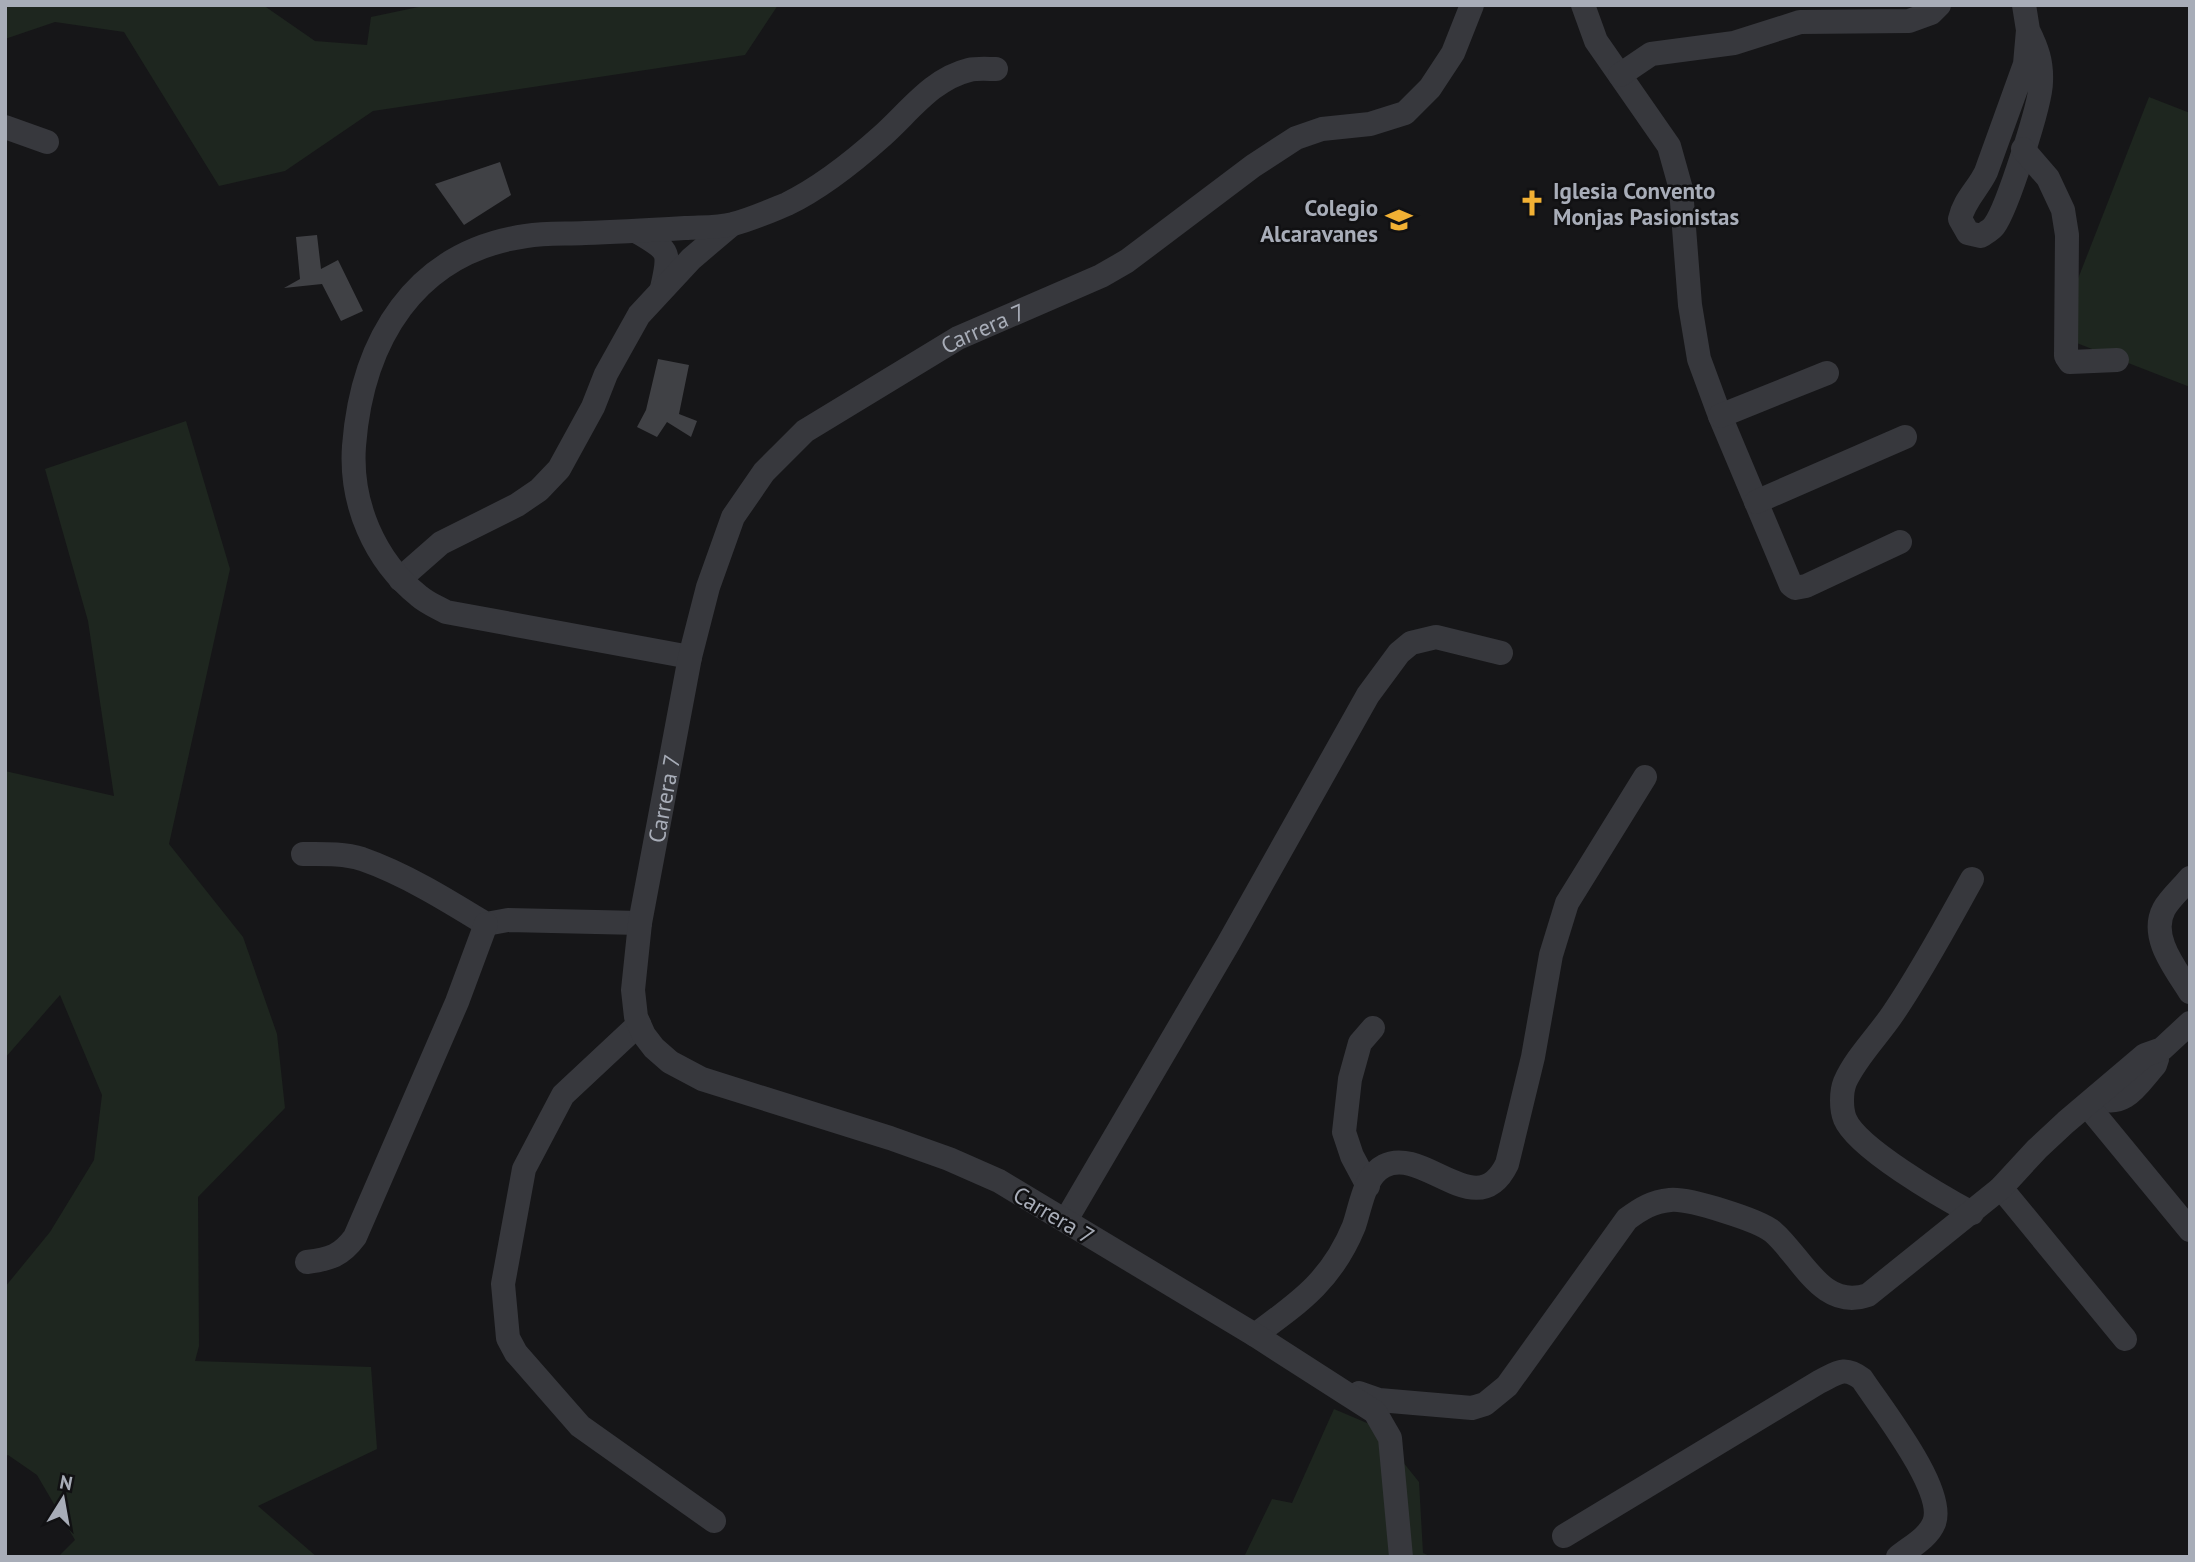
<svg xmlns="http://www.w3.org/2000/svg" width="2195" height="1562" font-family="'PT Sans',sans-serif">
<rect width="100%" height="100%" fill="#161618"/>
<g fill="#1e261f">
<polygon points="5,5 263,5 315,41 367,45 371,17 428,5 778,5 745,55 373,111 285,171 219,186 124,32 55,22 5,39"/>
<polygon points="2149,97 2190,113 2190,387 2056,335"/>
<polygon points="186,421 230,569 169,844 243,937 277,1034 285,1108 198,1197 199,1346 195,1361 371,1367 377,1449 258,1506 317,1557 58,1557 75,1540 37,1475 8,1455 5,1457 5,1287 50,1232 94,1160 102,1095 60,995 5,1058 5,771 114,796 88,621 45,469"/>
<polygon points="1334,1409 1374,1426 1419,1482 1423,1553 1432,1557 1244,1557 1272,1499 1292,1503"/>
</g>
<g fill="#404145">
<polygon points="500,162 511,195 464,225 435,184"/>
<polygon points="317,235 321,269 338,260 363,311 341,321 322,284 284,288 300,279 296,237"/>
<polygon points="658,359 689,365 679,414 697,421 691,437 667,422 657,437 637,427 646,410"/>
</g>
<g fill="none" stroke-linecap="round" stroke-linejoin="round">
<g stroke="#37383d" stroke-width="24">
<polyline points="1583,5 1596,41 1669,146 1681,189 1690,305 1699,359 1720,416 1791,585 1795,588 1806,586 1900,542"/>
<path d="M2024,5l4,25 -3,34 -39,108c-8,17 -22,28 -26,47l8,14 13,3c4,-3 10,-6 13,-10 13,-17 47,-123 47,-144 1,-20 -4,-34 -13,-52"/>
<polyline points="1620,75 1651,54 1734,43 1800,22 1909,21 1931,13 1939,5"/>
<polyline points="5,127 47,142"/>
<polyline points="2023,149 2048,178 2063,210 2067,235 2066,356 2070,362 2117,360"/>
<path d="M636,231c33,20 35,18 26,57"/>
<polyline points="1720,416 1827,373"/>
<polyline points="1756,502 1905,437"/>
<polyline points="400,579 441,543 517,505 539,490 559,469 593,407 606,374 639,315 691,259 731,225"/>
<path d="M690,657l-244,-45c-9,-5 -19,-9 -27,-16 -45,-36 -69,-93 -65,-150 8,-105 60,-194 172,-210 19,-3 39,-2 59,-3 33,-1 67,-3 100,-5 15,-1 33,0 48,-4 17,-4 37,-13 54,-20 35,-17 66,-42 95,-68 27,-24 50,-57 87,-66 8,-2 19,-1 27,-1"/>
<path d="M303,854c19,0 40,-1 59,5 43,15 85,41 124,65l22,-4 132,3"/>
<path d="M2190,878c-8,10 -20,20 -26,31 -15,28 12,60 26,83"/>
<polyline points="639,1024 563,1095 524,1169 503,1284 508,1338 516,1353 580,1426 714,1521"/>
<path d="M2096,1097c29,13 42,-13 59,-32l2,-6"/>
<polyline points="2087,1105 2190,1230"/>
<polyline points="1368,1186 1352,1156 1344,1132 1350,1079 1360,1043 1373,1028"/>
<polyline points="2001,1188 2125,1339"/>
<path d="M1972,1213c-30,-16 -115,-65 -127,-94 -4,-10 -4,-27 0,-37 11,-25 34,-47 49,-70 29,-43 53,-88 78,-133"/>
<polyline points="1066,1220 1228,944 1368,695 1399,653 1411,643 1436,637 1501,653"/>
<path d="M307,1262c23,-3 34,-6 48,-25l102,-235 29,-78"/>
<path d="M1255,1335c45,-33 77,-55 99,-109 7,-20 10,-50 30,-60 40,-21 93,60 123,-2l26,-107 18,-102 16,-52 78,-126"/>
<path d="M1359,1393l20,7 93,8 13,-4 22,-18 120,-167c15,-11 25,-17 43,-19 18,-2 89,20 103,32 29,25 49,79 95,63l133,-107 36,-39 29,-27 79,-67 17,-6 28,-26"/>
<path d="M1564,1536l255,-154c18,-9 25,-17 43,-3 19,29 85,112 72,144 -6,15 -24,24 -36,34"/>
<path id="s1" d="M1401,1557l-11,-119 -15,-26 -120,-77 -256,-154 -50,-22 -59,-21 -188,-59 -32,-17 -16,-14 -10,-13 -8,-18 -3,-27 7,-67 50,-266 18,-70 25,-70 31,-45 41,-41 153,-93 143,-62 26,-15 126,-95 43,-28 26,-9 48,-5 35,-11 25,-25 23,-35 19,-48"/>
</g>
</g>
<defs>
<g id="church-bare" transform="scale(2.1)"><path d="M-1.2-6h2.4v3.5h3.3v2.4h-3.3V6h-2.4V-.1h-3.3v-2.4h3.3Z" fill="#f2b134" stroke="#111113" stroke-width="2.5" paint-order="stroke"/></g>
<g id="school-bare" transform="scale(2.1)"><path d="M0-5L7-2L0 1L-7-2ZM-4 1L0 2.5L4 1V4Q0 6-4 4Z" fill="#f2b134" stroke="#111113" stroke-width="2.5" paint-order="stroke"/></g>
</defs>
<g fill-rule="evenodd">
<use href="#church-bare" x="1532" y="203"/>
<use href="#school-bare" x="1399" y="220"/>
</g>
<g text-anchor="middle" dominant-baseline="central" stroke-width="5" stroke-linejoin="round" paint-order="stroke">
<g font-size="23" font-weight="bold" fill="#a8adb8" stroke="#111113" text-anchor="start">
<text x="1553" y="190">Iglesia Convento<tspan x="1553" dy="26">Monjas Pasionistas</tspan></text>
<text x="1378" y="207" text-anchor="end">Colegio<tspan x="1378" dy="26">Alcaravanes</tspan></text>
</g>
<g font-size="23" fill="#a8adb8" stroke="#111113">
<text stroke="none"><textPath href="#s1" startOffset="1829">Carrera 7</textPath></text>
<text stroke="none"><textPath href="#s1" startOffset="1220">Carrera 7</textPath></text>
<text transform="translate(1054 1215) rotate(31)">Carrera 7</text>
</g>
</g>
<rect width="2195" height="1562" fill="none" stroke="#a8adb8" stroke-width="14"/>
<g transform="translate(63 1499) rotate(11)" stroke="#111113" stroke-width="5" paint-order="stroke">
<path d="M0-5L12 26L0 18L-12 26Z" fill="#a8adb8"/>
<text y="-10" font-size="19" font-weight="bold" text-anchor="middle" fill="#a8adb8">N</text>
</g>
</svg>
